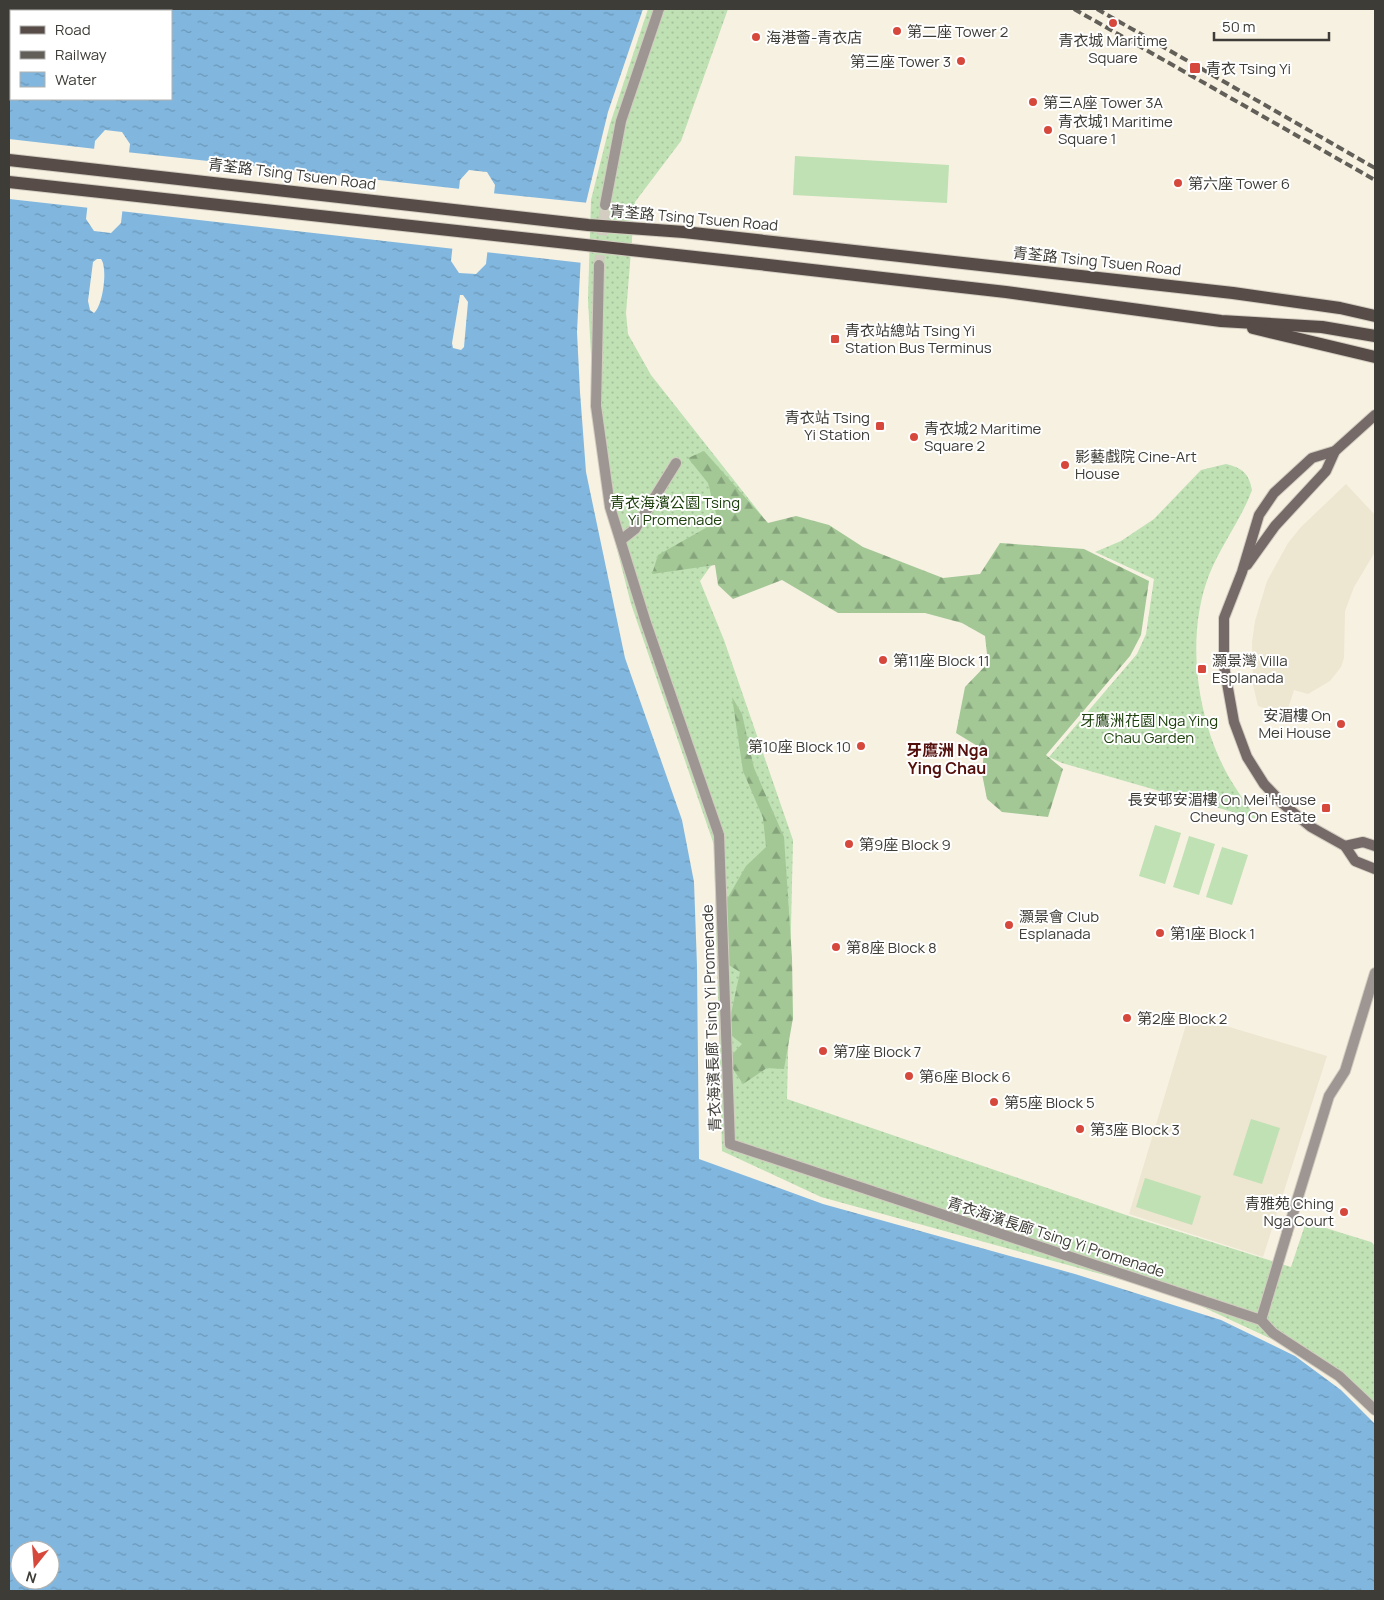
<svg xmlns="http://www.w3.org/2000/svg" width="1384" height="1600" font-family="Manrope,'Noto Sans TC',sans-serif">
<defs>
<pattern id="grass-dots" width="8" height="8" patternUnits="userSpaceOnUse" patternTransform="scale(1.25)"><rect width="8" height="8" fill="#bfe1b3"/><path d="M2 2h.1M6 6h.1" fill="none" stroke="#a5c29b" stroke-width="1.8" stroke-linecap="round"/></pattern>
<pattern id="forest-firs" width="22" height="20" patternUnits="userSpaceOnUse" patternTransform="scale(1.25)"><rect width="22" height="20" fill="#a3c896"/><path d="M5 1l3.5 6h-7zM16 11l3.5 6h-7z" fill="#86a47b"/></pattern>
<pattern id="water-ripples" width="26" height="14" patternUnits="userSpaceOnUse" patternTransform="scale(1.25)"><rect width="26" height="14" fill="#81b7df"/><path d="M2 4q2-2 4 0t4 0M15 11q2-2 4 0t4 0" fill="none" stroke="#6b96b6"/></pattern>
</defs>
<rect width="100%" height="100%" fill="#f7f1e2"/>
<g fill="#ede6d0">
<polygon points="1346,484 1375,515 1375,552 1354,587 1345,611 1344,658 1341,667 1330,681 1308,694 1294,690 1286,715 1258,706 1253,685 1252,642 1255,621 1267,581 1288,543 1301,527"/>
<polygon points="1189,1015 1327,1056 1263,1257 1129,1214"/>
</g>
<g fill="url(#grass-dots)">
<polygon points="648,9 728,9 681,141 635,202 626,313 628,334 651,375 763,517 710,567 700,581 724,640 793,840 787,1099 1126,1215 1291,1267 1306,1222 1371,1242 1375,1246 1375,1415 1349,1389 1293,1349 1177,1295 821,1197 722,1151 714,845 631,604 612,530 596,446 588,300 591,200 610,124"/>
<path d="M1226,464c16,4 23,9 26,26 -11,30 -31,55 -43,85 -23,60 -13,137 15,193 9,18 22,35 33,51l-195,-56 -13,-6 88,-103 9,-20 8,-55 -59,-27 26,-11 33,-22 47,-49z"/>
</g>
<g fill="url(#forest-firs)">
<polygon points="704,451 768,523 796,516 829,525 863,547 943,578 980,574 1000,543 1084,549 1149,581 1141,635 1130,656 1046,755 1063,769 1048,817 1002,812 987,799 982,774 984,750 956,733 965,687 988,663 985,636 962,623 925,613 838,613 782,580 733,599 718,585 715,565 652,574 658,555 718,521 708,483 688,458"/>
<polygon points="732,697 742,714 754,768 784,837 792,958 793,1018 784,1069 767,1068 743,1084 727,1060 742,1044 727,1032 740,972 727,964 722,908 746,866 766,847 763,818 743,771"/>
</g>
<g fill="#bfe1b3">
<polygon points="795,156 949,165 947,203 793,195"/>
<polygon points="1155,825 1181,833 1165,884 1139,876"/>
<polygon points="1189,836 1215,844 1199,895 1173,887"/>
<polygon points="1222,847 1248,855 1232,905 1206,897"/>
<polygon points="1251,1119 1280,1128 1262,1184 1233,1175"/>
<polygon points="1145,1178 1201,1196 1192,1225 1136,1207"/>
</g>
<path fill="url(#water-ripples)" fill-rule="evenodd" d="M9,9h634l-35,103 -25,103 -6,117 3,60 6,80 39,186 57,162 12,62 3,84 2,193 124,45 252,70 146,46 74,36 46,34 34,34v167h-1366zM11,11h160v88h-160zM105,130l17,2 8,12 -9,79 -10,10 -17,-2 -8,-12 9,-78zM469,170l18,2 8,13 -9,79 -10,10 -17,-1 -8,-12 9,-81zM97,259h4c7,9 2,47 -7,54l-4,-3 -2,-9 5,-39zM460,295h3l5,7 -4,45 -3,3 -8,-2 -1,-5zM20,1550h30v30h-30z"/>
<g fill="#f7f1e2">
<polygon points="9,139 96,149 90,208 9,199"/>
<polygon points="126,152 461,189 455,249 120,211"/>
<polygon points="491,193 589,203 586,215 583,263 485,252"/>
</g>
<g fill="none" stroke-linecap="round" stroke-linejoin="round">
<polyline stroke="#d2cdc0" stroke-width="10" stroke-dasharray="10 5" stroke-linecap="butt" points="599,265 605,205"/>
<g stroke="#d2cdc0" stroke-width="12">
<g id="pedestrian">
<polyline points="605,205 621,121 659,9"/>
<polyline points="599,265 596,406 610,507 646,623 719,835 730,1144 1261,1320 1273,1333 1339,1376 1375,1410"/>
<polyline points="621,540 635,529 676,463"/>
<polyline points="1261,1320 1287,1233"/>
</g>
</g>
<g stroke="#d2cdc0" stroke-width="12">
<polyline id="minor" points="1287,1233 1329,1096 1345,1071 1375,973"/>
</g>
<g stroke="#d2cdc0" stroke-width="12">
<g id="secondary">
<polyline points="1375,415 1335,451 1312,458 1274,493 1259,515 1242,572 1224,618 1224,666 1234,722 1247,757 1264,784 1283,804 1311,827 1345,846 1355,861 1375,869"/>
<polyline points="1247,565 1275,526 1326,471 1335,451"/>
<polyline points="1345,846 1363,842 1375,846"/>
</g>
</g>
<g stroke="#d2cdc0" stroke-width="14">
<g id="primary">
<polyline points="684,232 1233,293 1340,308 1375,316"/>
<polyline points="750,263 1006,292 1221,321 1322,327 1375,336"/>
<polyline points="1253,328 1375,357"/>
</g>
</g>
<use href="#pedestrian" stroke="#9d9693" stroke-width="10"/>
<use href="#minor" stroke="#9d9693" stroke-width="10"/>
<use href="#secondary" stroke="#756a67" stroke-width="10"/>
<use href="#primary" stroke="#584c48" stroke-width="12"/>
<g stroke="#625f58" stroke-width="4" stroke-dasharray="8 4" stroke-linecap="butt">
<polyline points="1074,9 1375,180"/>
<polyline points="1097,9 1375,168"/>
</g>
<g stroke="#d2cdc0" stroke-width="14" stroke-linecap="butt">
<g id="primary-bridge">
<polyline points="9,160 588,225 684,232"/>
<polyline points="9,182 750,263"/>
</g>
</g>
<use href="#primary-bridge" stroke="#584c48" stroke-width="12"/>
</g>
<g fill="#d6483c" stroke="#fff" stroke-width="2">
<circle cx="1113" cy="23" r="5"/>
<circle cx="897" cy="31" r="5"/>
<circle cx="756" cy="37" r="5"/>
<circle cx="961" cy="61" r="5"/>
<rect x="1189" y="62" width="12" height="12" rx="2.5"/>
<circle cx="1033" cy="102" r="5"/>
<circle cx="1048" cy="130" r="5"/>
<circle cx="1178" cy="183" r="5"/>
<rect x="830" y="334" width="10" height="10" rx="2.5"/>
<rect x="875" y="421" width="10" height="10" rx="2.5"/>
<circle cx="914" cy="437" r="5"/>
<circle cx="1065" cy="465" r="5"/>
<circle cx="883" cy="660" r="5"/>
<rect x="1197" y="664" width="10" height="10" rx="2.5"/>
<circle cx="1341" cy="724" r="5"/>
<circle cx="861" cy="746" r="5"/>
<rect x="1321" y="803" width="10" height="10" rx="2.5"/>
<circle cx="849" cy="844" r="5"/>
<circle cx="1009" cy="925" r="5"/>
<circle cx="1160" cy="933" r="5"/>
<circle cx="836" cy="947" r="5"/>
<circle cx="1127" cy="1018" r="5"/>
<circle cx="823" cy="1051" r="5"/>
<circle cx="909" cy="1076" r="5"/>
<circle cx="994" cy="1102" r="5"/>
<circle cx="1080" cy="1129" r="5"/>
<circle cx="1344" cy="1212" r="5"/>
</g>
<g text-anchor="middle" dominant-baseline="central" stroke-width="4" stroke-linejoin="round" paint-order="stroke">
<g font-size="15" fill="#3e3c36" stroke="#fff" text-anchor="start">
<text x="907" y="31">第二座 Tower 2</text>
<text x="766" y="37">海港薈-青衣店</text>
<text x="1113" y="40" text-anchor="middle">青衣城 Maritime<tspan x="1113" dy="17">Square</tspan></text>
<text x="951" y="61" text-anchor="end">第三座 Tower 3</text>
<text x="1206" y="68">青衣 Tsing Yi</text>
<text x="1043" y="102">第三A座 Tower 3A</text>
<text x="1058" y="121">青衣城1 Maritime<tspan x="1058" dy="17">Square 1</tspan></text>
<text x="1188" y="183">第六座 Tower 6</text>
<text x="845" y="330">青衣站總站 Tsing Yi<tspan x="845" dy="17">Station Bus Terminus</tspan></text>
<text x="870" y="417" text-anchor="end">青衣站 Tsing<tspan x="870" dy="17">Yi Station</tspan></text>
<text x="924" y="428">青衣城2 Maritime<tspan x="924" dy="17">Square 2</tspan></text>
<text x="1075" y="456">影藝戲院 Cine-Art<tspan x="1075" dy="17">House</tspan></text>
<text x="893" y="660">第11座 Block 11</text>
<text x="1212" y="660">灝景灣 Villa<tspan x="1212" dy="17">Esplanada</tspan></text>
<text x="1331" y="715" text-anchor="end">安湄樓 On<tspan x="1331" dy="17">Mei House</tspan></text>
<text x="851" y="746" text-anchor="end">第10座 Block 10</text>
<text x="1316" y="799" text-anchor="end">長安邨安湄樓 On Mei House<tspan x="1316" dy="17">Cheung On Estate</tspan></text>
<text x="859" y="844">第9座 Block 9</text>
<text x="1019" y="916">灝景會 Club<tspan x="1019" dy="17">Esplanada</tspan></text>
<text x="1170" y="933">第1座 Block 1</text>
<text x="846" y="947">第8座 Block 8</text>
<text x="1137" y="1018">第2座 Block 2</text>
<text x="833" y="1051">第7座 Block 7</text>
<text x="919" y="1076">第6座 Block 6</text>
<text x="1004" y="1102">第5座 Block 5</text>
<text x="1090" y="1129">第3座 Block 3</text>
<text x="1334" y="1203" text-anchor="end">青雅苑 Ching<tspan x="1334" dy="17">Nga Court</tspan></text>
</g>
<g font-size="15" fill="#3e3c36" stroke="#fff">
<text transform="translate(292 174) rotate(7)">青荃路 Tsing Tsuen Road</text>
<text transform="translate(694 218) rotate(5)">青荃路 Tsing Tsuen Road</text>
<text transform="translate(1097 261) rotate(6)">青荃路 Tsing Tsuen Road</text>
<text transform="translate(711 1018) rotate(-92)">青衣海濱長廊 Tsing Yi Promenade</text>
<text transform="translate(1056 1237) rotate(18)">青衣海濱長廊 Tsing Yi Promenade</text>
</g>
<g font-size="15" fill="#1d400c" stroke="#fff">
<text x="675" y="502">青衣海濱公園 Tsing<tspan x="675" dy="17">Yi Promenade</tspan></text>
<text x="1149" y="720">牙鷹洲花園 Nga Ying<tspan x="1149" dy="17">Chau Garden</tspan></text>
</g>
<g font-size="16" font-weight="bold" fill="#530f0b" stroke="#fff">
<text x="947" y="750">牙鷹洲 Nga<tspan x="947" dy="18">Ying Chau</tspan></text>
</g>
</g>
<rect width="1384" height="1600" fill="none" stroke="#3e3c36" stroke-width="20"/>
<rect x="10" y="10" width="162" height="90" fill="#ffffff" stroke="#b2b1af"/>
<rect x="20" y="26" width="25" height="8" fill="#584c48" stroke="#b2b1af"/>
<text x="55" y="35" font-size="15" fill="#3e3c36">Road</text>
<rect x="20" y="51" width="25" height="8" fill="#625f58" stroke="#b2b1af"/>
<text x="55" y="60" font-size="15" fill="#3e3c36">Railway</text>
<rect x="20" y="72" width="25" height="15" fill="url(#water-ripples)" stroke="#b2b1af"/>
<text x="55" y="85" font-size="15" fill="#3e3c36">Water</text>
<g transform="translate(35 1565) rotate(197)"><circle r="24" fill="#ffffff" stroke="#b2b1af"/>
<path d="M0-4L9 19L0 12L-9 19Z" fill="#d6483c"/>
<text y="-8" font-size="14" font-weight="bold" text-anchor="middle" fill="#3e3c36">N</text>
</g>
<path d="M1214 32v8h115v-8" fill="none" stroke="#3e3c36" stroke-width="2.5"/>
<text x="1222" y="32" font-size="15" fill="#3e3c36" stroke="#ffffff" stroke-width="4" paint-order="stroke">50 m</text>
</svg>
